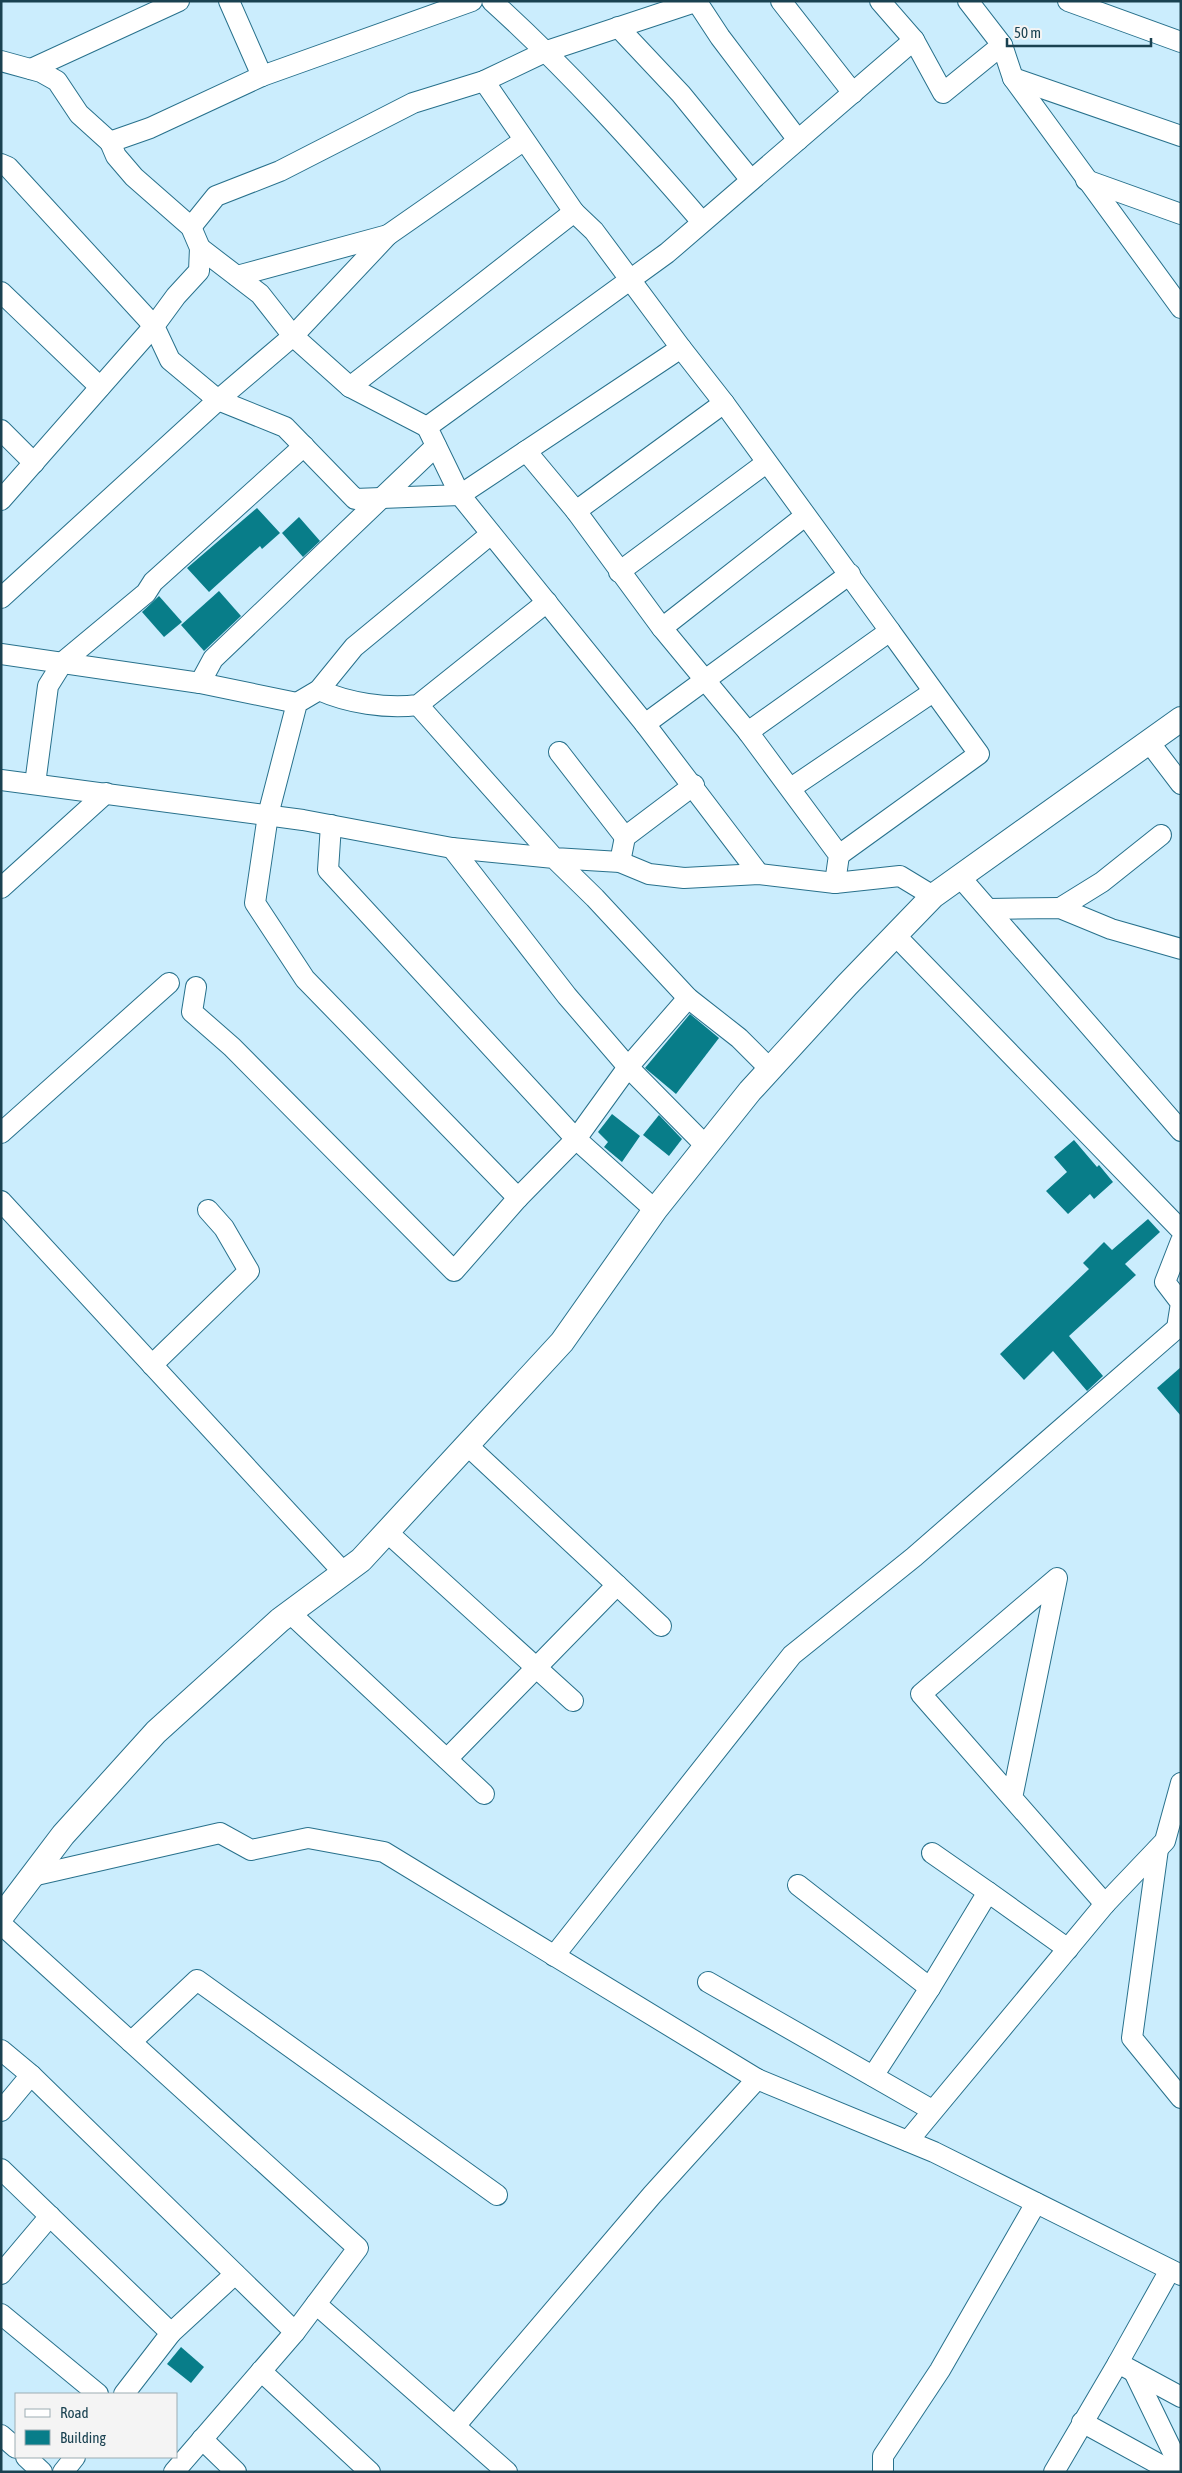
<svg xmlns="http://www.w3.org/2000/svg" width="1182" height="2473" font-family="'Asap Condensed',sans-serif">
<rect width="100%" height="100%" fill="#cbedfd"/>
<g fill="#087d89">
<polygon points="257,508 280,533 262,549 260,546 209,592 187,568"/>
<polygon points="299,517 320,541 303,557 282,533"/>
<polygon points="219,591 241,616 204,651 181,625"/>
<polygon points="159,596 182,622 164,637 142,612"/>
<polygon points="690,1014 719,1038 676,1094 645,1068"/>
<polygon points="612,1114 640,1136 622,1162 604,1147 608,1142 598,1132"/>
<polygon points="659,1115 682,1139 669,1156 643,1135"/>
<polygon points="1074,1140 1097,1167 1099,1165 1113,1182 1094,1199 1090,1194 1068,1214 1046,1191 1067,1172 1054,1157"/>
<polygon points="1148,1219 1160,1232 1125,1264 1136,1275 1069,1336 1103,1376 1087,1391 1053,1351 1024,1380 1000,1354 1089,1269 1083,1263 1104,1242 1112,1250"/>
<polygon points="1181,1367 1181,1416 1157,1388"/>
<polygon points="181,2347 204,2367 191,2383 167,2364"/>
</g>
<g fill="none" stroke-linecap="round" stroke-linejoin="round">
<g stroke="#28718c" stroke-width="22">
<g id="minor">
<polyline points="229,1 262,76"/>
<polyline points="472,1 262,76 150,128 110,142 116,156 134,177 191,227 200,248 199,271 176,296 154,326 170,360 218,400 285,427 355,499 460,495 427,427 667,253 914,40 943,93 1002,45 968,1"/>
<path d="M492,1c76,69 143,143 210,221"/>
<polyline points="781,1 853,93"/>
<polyline points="880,1 914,40"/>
<polyline points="1068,1 1181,42"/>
<polyline points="697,2 720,37 798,140"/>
<polyline points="618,27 681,94 751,180"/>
<polyline points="1002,45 1013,78 1181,308"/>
<polyline points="1,61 41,72 57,81 79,114 110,142"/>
<polyline points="31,69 179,1"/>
<polyline points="1013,78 1181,136"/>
<polyline points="1,164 8,167 154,326 1,500"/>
<polyline points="1086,180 1181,214"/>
<polyline points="574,212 594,231 681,348"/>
<polyline points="191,227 216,196 280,171 413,103 484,81 547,51 698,1"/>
<polyline points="200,248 260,294 293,336 350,387 427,427"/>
<polyline points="237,276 388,235"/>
<polyline points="1,292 100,387"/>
<polyline points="350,387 574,212 484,81"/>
<polyline points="1,430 34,463"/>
<polyline points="526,451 576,511 662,628 748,732 839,855 835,883"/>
<polyline points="576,511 724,403"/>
<polyline points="491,534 354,647 319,690 297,703 268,815 255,903 305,979 518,1198"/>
<polyline points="619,572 766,463"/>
<polyline points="1,598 218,400 293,336 388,235 523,141"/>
<polyline points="662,628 805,516"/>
<polyline points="1,654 200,683 297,703"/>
<polyline points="200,683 213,659 436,446"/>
<path d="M319,690c29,13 67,19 99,15l129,-103"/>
<polyline points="418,705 554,858 620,862 649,874 684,878 759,874 835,883 900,876 933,896"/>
<polyline points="645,724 850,574"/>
<polyline points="748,732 890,631 724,403 681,348 460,495 645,724 759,874"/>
<polyline points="1149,742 1181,784"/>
<polyline points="559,752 625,837"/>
<polyline points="1,780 303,820 452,848 554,858 595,898 688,998 739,1038 770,1069"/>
<polyline points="35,784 48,686 63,662 146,593 153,582 304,446"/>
<polyline points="791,788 933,692"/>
<polyline points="331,825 328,870 576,1139 655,1210"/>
<polyline points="452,848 567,996 628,1067 706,1146"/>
<polyline points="839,855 979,754 890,631"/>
<polyline points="620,862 625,837 694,785"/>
<polyline points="960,877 1181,1131"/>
<polyline points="1,888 106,793"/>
<polyline points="1060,908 1102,882 1161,835"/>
<polyline points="989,909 1060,908 1111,929 1181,949"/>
<polyline points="895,935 1181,1230"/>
<polyline points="196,987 192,1012 232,1047 454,1271 518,1198 576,1139 628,1067 688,998"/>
<polyline points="1,1133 169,983"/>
<polyline points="1,1201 344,1573"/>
<polyline points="152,1365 249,1271 224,1228 208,1210"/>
<polyline points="467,1445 661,1626"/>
<polyline points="387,1532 573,1701"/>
<polyline points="290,1613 484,1794"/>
<polyline points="447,1759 617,1585"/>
<polyline points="1012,1798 1057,1578 921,1694 1105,1904"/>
<polyline points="1158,1849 1132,2038 1181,2098"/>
<polyline points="932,1853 988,1892"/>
<polyline points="32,1876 220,1833 251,1850 308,1838 384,1852 757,2079"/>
<polyline points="798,1885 930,1988 988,1892 1068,1949"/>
<polyline points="1,1924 358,2248 295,2332"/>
<polyline points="554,1956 792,1655 914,1557 1177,1328 1181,1303 1165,1282 1181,1241"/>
<polyline points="708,1982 932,2110"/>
<polyline points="131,2042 197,1980 497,2195"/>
<polyline points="1,2050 31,2075 1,2111"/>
<polyline points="31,2075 295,2332 174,2472"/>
<polyline points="873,2076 930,1988"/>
<polyline points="908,2141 1105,1904 1165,1841 1181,1783"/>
<polyline points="1,2169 171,2333 124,2394"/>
<polyline points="1,2274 50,2216"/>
<polyline points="316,2304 507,2472"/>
<polyline points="1,2314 98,2394"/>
<polyline points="171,2333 235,2274"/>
<polyline points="1118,2363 1170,2270"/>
<polyline points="261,2371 370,2472"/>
<polyline points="1134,2372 1181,2469"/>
<polyline points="1082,2422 1173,2472"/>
<polyline points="455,2426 652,2195 757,2079 934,2152 1181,2275"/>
<polyline points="1,2435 16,2448"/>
<polyline points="202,2439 236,2472"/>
<polyline points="26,2457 42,2472"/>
<polyline points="63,2472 75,2457"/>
<polyline points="883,2472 883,2456 940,2370 1036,2203"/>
<polyline points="1054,2472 1118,2363 1181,2397"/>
</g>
</g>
<g stroke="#28718c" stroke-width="26">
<polyline id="tertiary" points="1,1917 63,1835 156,1732 280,1620 361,1560 562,1342 655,1210 750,1091 847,985 933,896 1181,719"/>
</g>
<use href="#minor" stroke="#fff" stroke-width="20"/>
<use href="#tertiary" stroke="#fff" stroke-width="24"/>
</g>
<rect width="1182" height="2473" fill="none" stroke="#1a4251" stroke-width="5"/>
<rect x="15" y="2393" width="162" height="65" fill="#f4f4f4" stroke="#9dadb3"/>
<rect x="25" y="2409" width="25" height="8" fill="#ffffff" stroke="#9dadb3"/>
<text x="60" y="2418" font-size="15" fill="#1a4251">Road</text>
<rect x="25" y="2430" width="25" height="15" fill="#087d89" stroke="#9dadb3"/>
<text x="60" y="2443" font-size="15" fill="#1a4251">Building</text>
<path d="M1007 38v8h144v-8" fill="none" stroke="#1a4251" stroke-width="2.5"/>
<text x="1014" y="38" font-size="15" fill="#1a4251" stroke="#f4f4f4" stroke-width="4" paint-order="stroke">50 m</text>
</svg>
